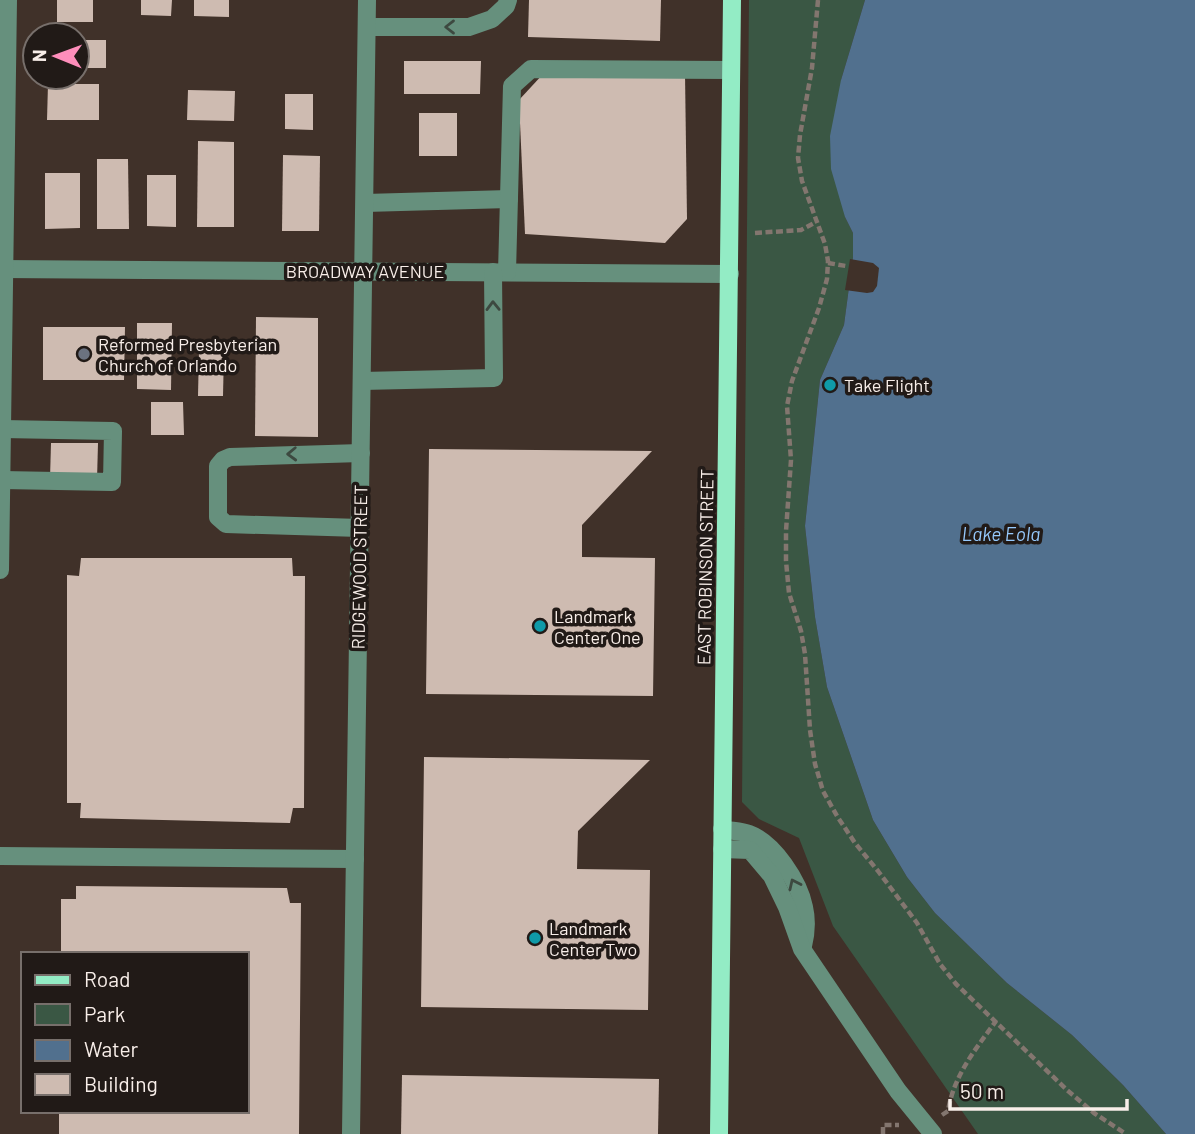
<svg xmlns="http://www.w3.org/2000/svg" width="1195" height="1134" font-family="Barlow,sans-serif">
<rect width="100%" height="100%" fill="#403129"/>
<polygon fill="#3a5744" points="749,0 865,0 841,80 845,217 853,233 853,257 844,325 820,380 805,526 815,617 827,687 873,820 907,877 935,913 1007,983 1072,1035 1123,1085 1166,1134 978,1134 833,926 799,838 759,819 742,802"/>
<polygon fill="#51708e" points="865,0 1195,0 1195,1134 1166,1134 1123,1085 1072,1035 1007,983 935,913 907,877 873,820 827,687 815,617 805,526 820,380 844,325 853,257 853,233 845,217 831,169 830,136 841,80"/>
<polygon fill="#403129" points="850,259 873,263 879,268 877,286 873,292 867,293 845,290"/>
<g fill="#cebbb1">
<rect x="57" y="0" width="36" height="22"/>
<polygon points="141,0 172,0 171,16 141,15"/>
<polygon points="194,0 229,0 229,17 194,16"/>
<polygon points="529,0 661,0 660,41 528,37"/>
<rect x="77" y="40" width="29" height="28"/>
<polygon points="404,61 481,61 480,94 404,94"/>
<polygon points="544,73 685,74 687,219 665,243 525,234 519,100"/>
<polygon points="48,84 99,84 99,120 47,120"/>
<polygon points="188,90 235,91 234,121 187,120"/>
<polygon points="285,94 313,94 313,130 285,129"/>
<rect x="419" y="113" width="38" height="43"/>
<polygon points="198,141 234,142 234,227 197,227"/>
<polygon points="283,155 320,156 319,231 282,231"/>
<polygon points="97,159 128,159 129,229 97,229"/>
<polygon points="45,173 80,173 80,228 45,229"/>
<polygon points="147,175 176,175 176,227 147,226"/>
<polygon points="256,317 318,318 318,437 255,436"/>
<polygon points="137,323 172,323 171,390 137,389"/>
<polygon points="43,327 125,327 124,380 43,380"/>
<polygon points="199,350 224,350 223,396 198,396"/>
<polygon points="151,402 183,402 184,435 151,435"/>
<polygon points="51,443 98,443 97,480 50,479"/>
<polygon points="429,449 652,451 582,525 582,557 655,558 653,696 426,694"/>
<polygon points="81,558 292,558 293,576 305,576 304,808 293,808 290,823 80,818 81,803 67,803 67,575 79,576"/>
<polygon points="424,757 650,760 578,831 577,869 650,870 648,1010 421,1007"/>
<polygon points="76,886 287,888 290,903 301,903 299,1134 59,1134 59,1111 247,1111 247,954 61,954 61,899 76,899"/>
<polygon points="402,1075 659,1079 658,1134 401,1134"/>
</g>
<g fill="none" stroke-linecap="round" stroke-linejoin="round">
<g stroke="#83766f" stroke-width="4.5" stroke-dasharray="7 3.5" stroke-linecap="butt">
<polyline points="818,0 812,68 800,135 798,158 802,181 825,244 828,261 827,279 819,308 792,381 787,406 791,460 786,531 786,561 789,593 801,631 805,654 810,730 815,764 823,791 837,816 855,843 878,871 917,923 940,964 956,984 1067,1090 1094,1113 1126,1134"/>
<polyline points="755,233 801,230 816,222"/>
<polyline points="828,263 846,266"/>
<path d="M942,1115l6,-4c6,-36 27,-61 48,-90"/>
<polyline points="883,1134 883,1125 899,1125"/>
</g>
<g stroke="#66907d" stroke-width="18">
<polyline points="367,27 469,27 492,19 506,6 508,0"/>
<polyline points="365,203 509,199"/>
<polyline points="0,269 730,274"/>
<polyline points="507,272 512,86 531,69 731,70"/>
<polyline points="362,381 494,378 493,272"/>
<polyline points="2,480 112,482 113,431 2,429"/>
<polyline points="360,528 226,524 218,517 218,466 223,460 230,457 361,453"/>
<polyline points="0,570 8,0"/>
<path d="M722,829c9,2 19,2 27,5 25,9 50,48 55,73 3,13 2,27 -1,39"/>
<polyline points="722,849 750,850 772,876 787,907 802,949 898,1091 933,1134"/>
<polyline points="0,856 355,859"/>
<polyline points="351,1134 367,0"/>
</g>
<polyline stroke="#93ecc5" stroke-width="18" points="719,1134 732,0"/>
</g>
<defs><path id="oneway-chevron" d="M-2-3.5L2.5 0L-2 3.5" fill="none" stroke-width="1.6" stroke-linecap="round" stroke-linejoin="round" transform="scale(1.75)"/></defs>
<g stroke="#3d4940">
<use href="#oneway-chevron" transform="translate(450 27) rotate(180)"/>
<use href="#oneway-chevron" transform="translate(493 306) rotate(-91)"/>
<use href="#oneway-chevron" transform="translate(292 454) rotate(178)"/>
<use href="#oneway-chevron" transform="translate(794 884) rotate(-115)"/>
</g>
<circle fill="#6b7280" stroke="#211a17" stroke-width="2.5" cx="84" cy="354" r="7"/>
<g fill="#0f9aa8" stroke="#211a17" stroke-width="2.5">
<circle cx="830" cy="385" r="7"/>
<circle cx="540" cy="626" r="7"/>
<circle cx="535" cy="938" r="7"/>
</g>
<g text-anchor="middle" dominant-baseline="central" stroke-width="7" stroke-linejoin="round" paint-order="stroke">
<g font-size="18" fill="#f8eee9" stroke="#211a17">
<text x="365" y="271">BROADWAY AVENUE</text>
<text transform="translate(359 567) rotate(-89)">RIDGEWOOD STREET</text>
<text transform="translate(705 567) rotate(-89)">EAST ROBINSON STREET</text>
</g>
<g font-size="18" fill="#f8eee9" stroke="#211a17" text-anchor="start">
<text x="98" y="344">Reformed Presbyterian<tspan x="98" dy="21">Church of Orlando</tspan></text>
<text x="844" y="385">Take Flight</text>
<text x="554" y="616">Landmark<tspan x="554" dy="21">Center One</tspan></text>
<text x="549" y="928">Landmark<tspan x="549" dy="21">Center Two</tspan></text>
</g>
<g font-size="19" font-style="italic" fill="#96c9fc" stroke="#211a17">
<text x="1001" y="533">Lake Eola</text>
</g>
</g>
<rect x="21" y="952" width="228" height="161" fill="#211a17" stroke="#776f6b" stroke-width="2"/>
<rect x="35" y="975" width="35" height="10" fill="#93ecc5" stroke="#776f6b" stroke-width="2"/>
<text x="84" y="987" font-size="21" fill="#f8eee9">Road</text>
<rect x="35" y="1004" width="35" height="21" fill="#3a5744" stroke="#776f6b" stroke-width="2"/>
<text x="84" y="1022" font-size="21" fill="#f8eee9">Park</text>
<rect x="35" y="1040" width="35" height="21" fill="#51708e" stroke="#776f6b" stroke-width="2"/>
<text x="84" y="1057" font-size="21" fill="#f8eee9">Water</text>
<rect x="35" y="1074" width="35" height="21" fill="#cebbb1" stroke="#776f6b" stroke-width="2"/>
<text x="84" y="1092" font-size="21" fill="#f8eee9">Building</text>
<g transform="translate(56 56) rotate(271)"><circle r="33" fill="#211a17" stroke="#776f6b" stroke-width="2"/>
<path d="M0-5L12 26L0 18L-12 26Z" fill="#fe8ebb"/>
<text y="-10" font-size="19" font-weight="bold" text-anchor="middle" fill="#f8eee9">N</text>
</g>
<path d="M950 1099v10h177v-10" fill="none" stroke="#f8eee9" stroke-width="3.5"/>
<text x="960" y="1099" font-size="21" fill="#f8eee9" stroke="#211a17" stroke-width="5" paint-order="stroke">50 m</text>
</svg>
